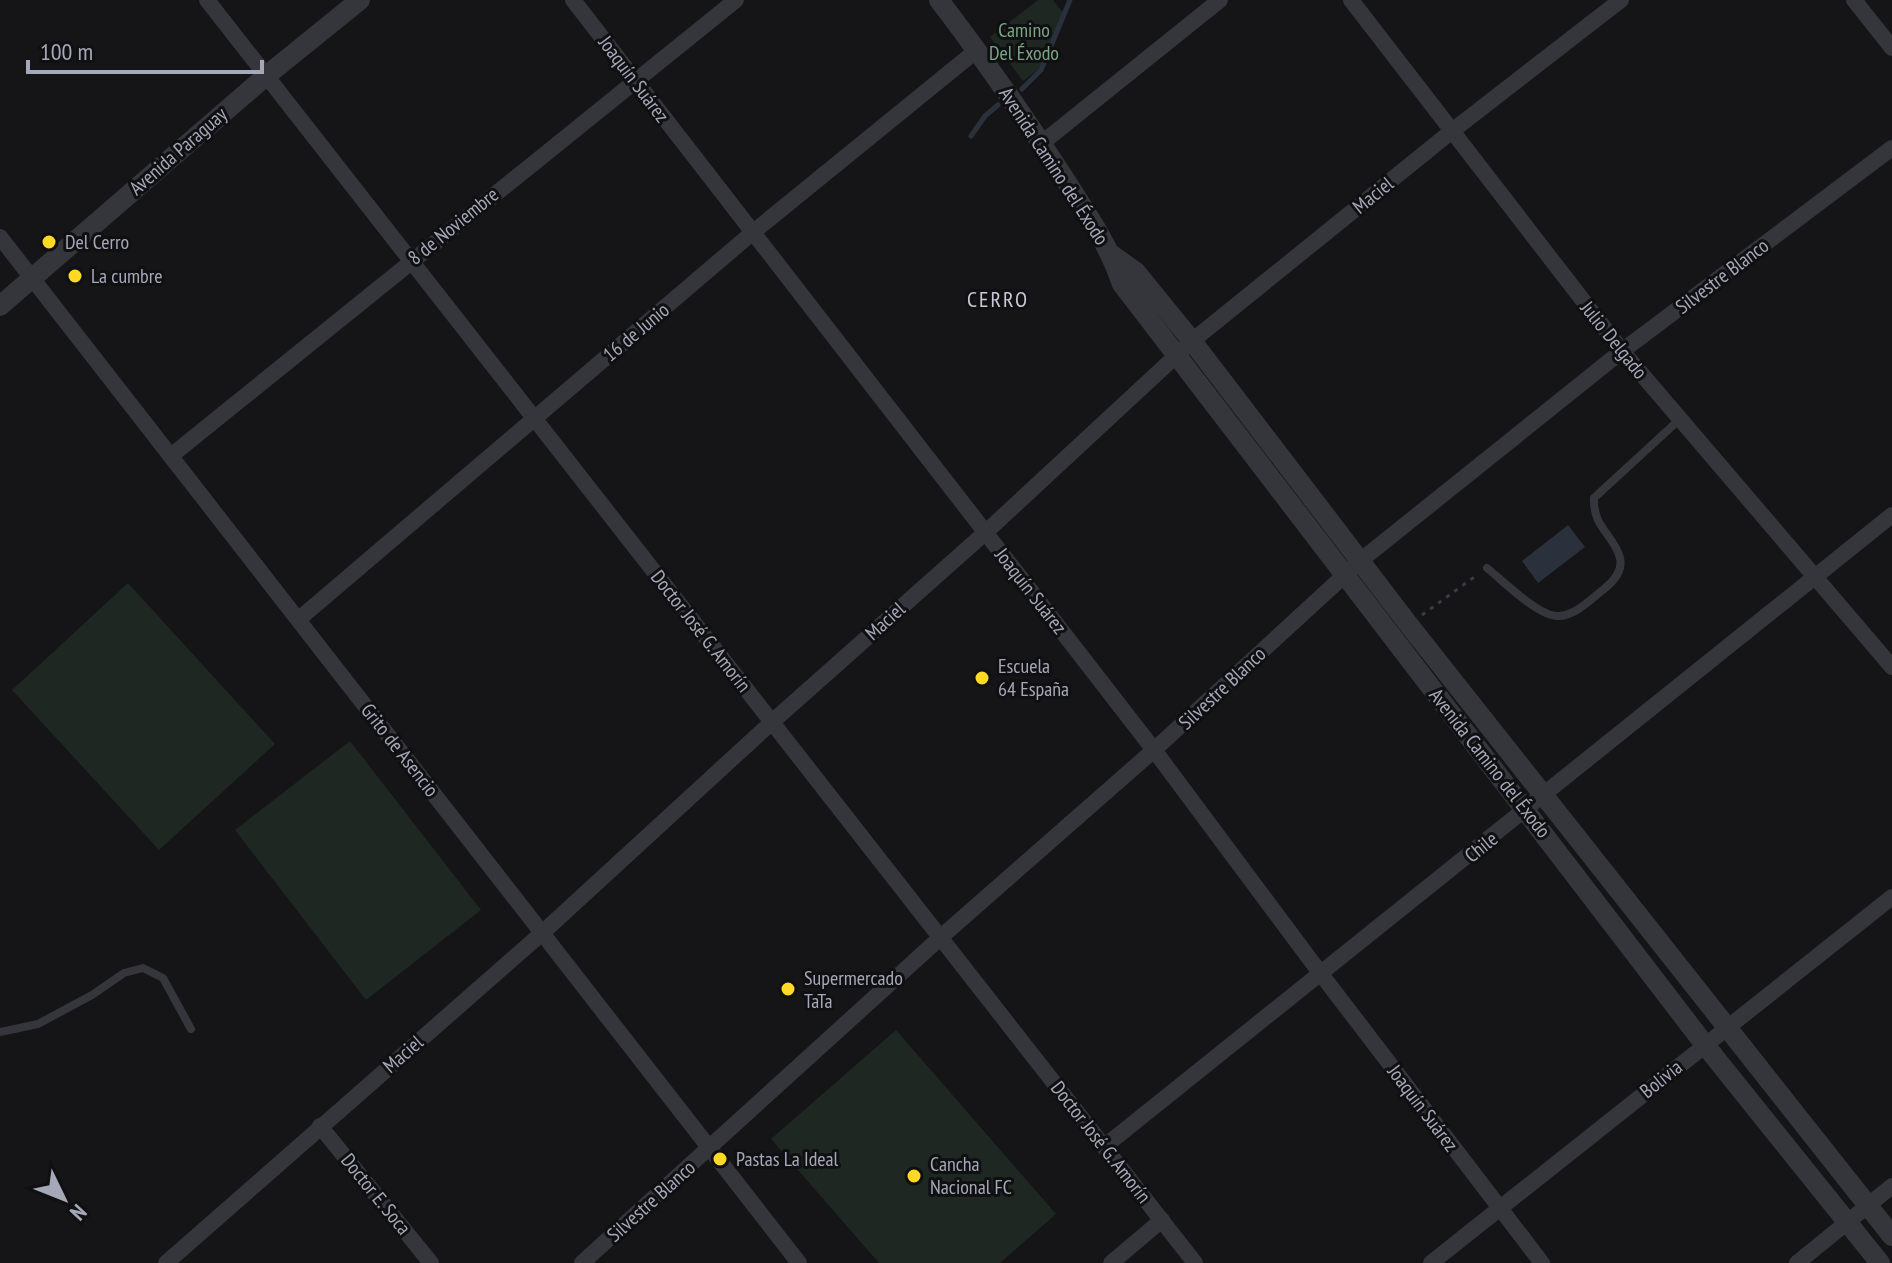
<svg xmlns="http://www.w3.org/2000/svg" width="1892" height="1263" font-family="'PT Sans Narrow',sans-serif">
<rect width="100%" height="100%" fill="#151517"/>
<g fill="#1e2721">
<polygon points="1038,0 1053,0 1065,15 1039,69 1023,81 990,37"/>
<polygon points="128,583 275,744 159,850 12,690"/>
<polygon points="350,741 481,910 366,1000 235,830"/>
<polygon points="896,1030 1056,1214 1000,1263 879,1263 771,1139"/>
</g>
<polygon fill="#2a313c" points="1568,525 1585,547 1538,583 1522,561"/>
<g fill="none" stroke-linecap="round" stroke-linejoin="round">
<g stroke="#2a313c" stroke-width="5">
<polyline points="1022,89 1041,70 1070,0"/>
<polyline points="971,136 985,116 998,105"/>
</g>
<polyline stroke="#3b3c43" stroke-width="3" stroke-dasharray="4 6" stroke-linecap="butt" points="1422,615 1477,575"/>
<g stroke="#35353c" stroke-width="8">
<path d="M1487,568c15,12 51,48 70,48 17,1 34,-17 47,-27 9,-7 19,-18 16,-31 -6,-24 -27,-29 -26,-60l86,-79"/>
<polyline points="0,1032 38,1024 92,995 124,973 143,968 163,978 191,1029"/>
</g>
<g stroke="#35353c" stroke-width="16">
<polyline points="207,0 1195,1263"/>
<polyline points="573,0 1154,750 1321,974 1542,1263"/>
<polyline points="1351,0 1622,351 1892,667"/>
<polyline points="1854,0 1892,48"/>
<polyline points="1042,143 1220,0"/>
<polyline points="0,237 799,1263"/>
<polyline points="172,455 736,0"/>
<polyline points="299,619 752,233 977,50"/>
<polyline points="320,1126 431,1263"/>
<polyline points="1105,1146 1892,515"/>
<polyline points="166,1263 541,934 772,722 986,532 1192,341 1452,131 1621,0"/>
<polyline points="582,1263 941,937 1154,750 1360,561 1622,351 1892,148"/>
<polyline points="1111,1263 1162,1220"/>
<polyline points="1431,1263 1892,897"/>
<polyline points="1797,1263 1892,1186"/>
</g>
<g stroke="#35353c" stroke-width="20">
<path d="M939,0c45,59 87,119 127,181 22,35 43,64 56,103l583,761 175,218"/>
<polyline points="1112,255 1136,272 1192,341 1409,625 1892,1236"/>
<polyline points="0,306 266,76 360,0"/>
</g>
</g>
<g fill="#ffd924" stroke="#101012" stroke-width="3">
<circle cx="49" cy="242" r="8"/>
<circle cx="75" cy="276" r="8"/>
<circle cx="982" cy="678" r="8"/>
<circle cx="788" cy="989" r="8"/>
<circle cx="720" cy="1159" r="8"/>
<circle cx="914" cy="1176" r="8"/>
</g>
<g text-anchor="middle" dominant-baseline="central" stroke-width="6" stroke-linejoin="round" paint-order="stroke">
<g font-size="20" fill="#7ba584" stroke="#101012">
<text x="1024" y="30">Camino<tspan x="1024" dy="23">Del Éxodo</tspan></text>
</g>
<g font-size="20" fill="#a5a8b8" stroke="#101012">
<text transform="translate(634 79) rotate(53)">Joaquín Suárez</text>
<text transform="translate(178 151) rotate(-41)">Avenida Paraguay</text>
<text transform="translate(1054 166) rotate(57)">Avenida Camino del Éxodo</text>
<text transform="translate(1373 195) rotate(-39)">Maciel</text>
<text transform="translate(453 226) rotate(-39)">8 de Noviembre</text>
<text transform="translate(1722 276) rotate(-37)">Silvestre Blanco</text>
<text transform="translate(636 332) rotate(-40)">16 de Junio</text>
<text transform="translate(1614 340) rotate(51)">Julio Delgado</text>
<text transform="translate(1031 591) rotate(52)">Joaquín Suárez</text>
<text transform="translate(885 621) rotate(-42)">Maciel</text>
<text transform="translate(701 631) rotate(52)">Doctor José G. Amorín</text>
<text transform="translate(1222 688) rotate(-43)">Silvestre Blanco</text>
<text transform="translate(400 750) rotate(52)">Grito de Asencio</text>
<text transform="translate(1490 763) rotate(52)">Avenida Camino del Éxodo</text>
<text transform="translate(1481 847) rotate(-39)">Chile</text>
<text transform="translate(403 1054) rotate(-41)">Maciel</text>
<text transform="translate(1661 1079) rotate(-39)">Bolivia</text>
<text transform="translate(1423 1108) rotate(53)">Joaquín Suárez</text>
<text transform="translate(1101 1142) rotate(52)">Doctor José G. Amorín</text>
<text transform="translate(376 1194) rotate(51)">Doctor E. Soca</text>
<text transform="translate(651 1201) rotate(-42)">Silvestre Blanco</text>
</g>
<g font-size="20" fill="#a5a8b8" stroke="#101012" text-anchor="start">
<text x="65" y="242">Del Cerro</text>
<text x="91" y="276">La cumbre</text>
<text x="998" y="666">Escuela<tspan x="998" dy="23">64 España</tspan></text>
<text x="804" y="978">Supermercado<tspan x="804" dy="23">TaTa</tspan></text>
<text x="736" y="1159">Pastas La Ideal</text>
<text x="930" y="1164">Cancha<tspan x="930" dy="23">Nacional FC</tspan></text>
</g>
<g font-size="22" letter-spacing="2" fill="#c7c8d4" stroke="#101012">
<text x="998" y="299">CERRO</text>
</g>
</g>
<g transform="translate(64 1199) rotate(133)" stroke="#101012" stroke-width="6" paint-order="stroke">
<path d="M0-6L14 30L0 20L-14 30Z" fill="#a5a8b8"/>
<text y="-12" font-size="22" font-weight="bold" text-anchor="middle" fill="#a5a8b8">N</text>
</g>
<path d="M28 60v12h234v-12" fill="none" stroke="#a5a8b8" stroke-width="4"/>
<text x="40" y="60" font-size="24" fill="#a5a8b8" stroke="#101012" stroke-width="6" paint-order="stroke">100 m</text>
</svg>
